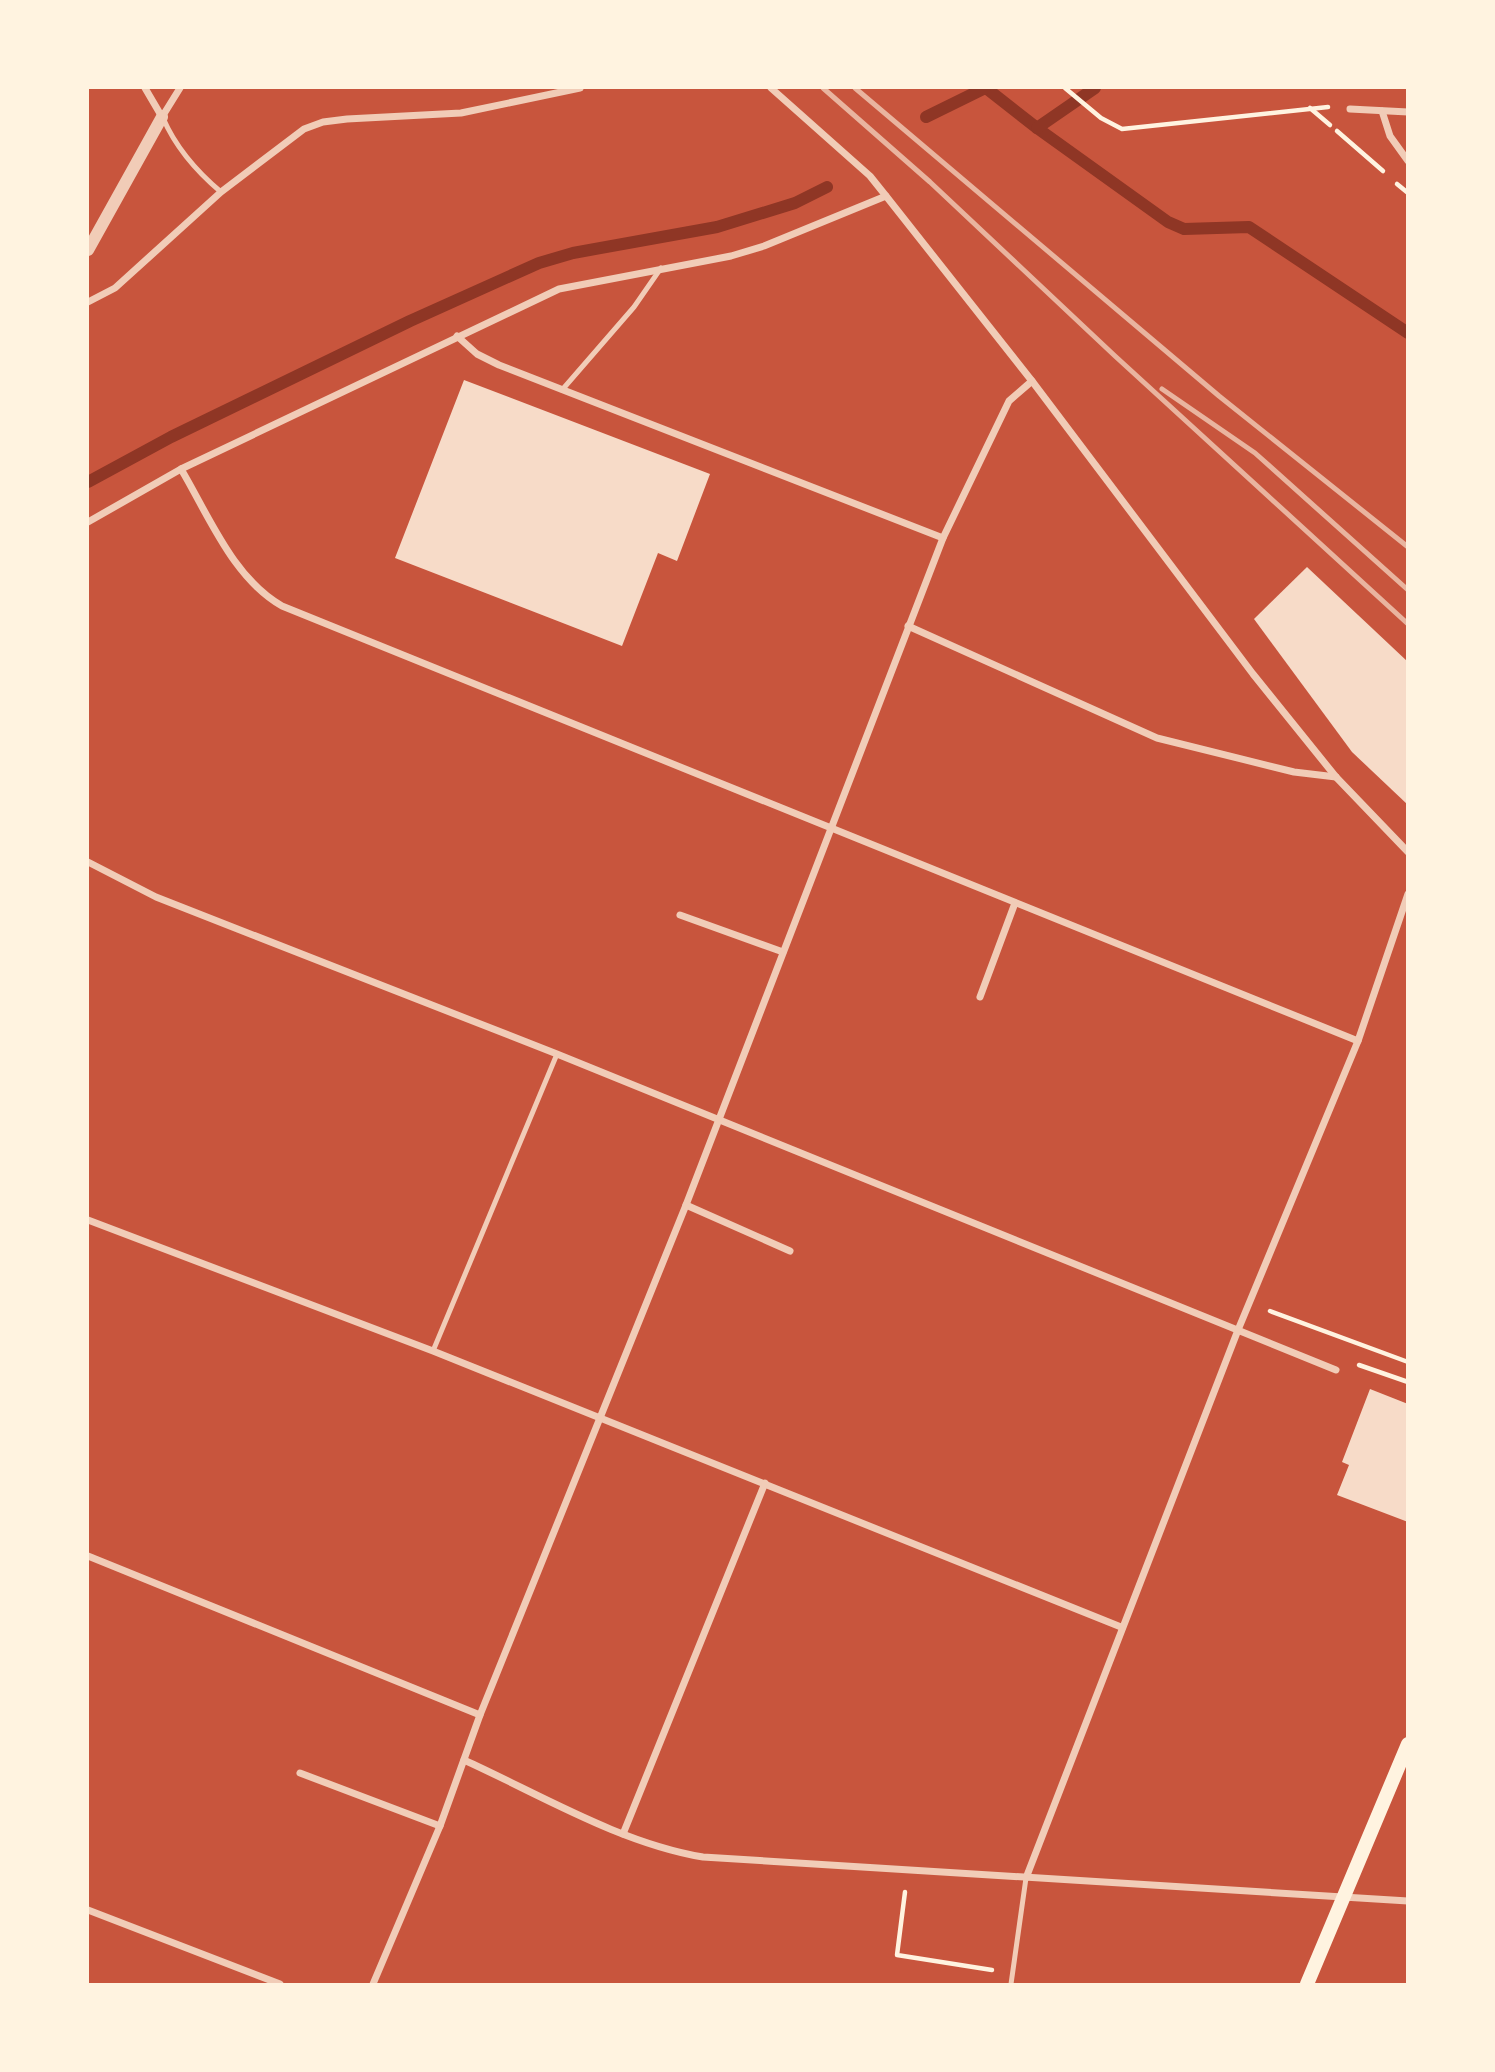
<svg xmlns="http://www.w3.org/2000/svg" width="1495" height="2072" font-family="'Work Sans',sans-serif">
<rect width="100%" height="100%" fill="#c8553d"/>
<g fill="none" stroke-linecap="round" stroke-linejoin="round">
<g stroke="#8f3625" stroke-width="12">
<polyline points="986,88 1037,128 1168,222 1184,229 1249,227 1408,333"/>
<polyline points="926,117 985,88"/>
<polyline points="1037,128 1095,88"/>
<polyline points="88,482 171,437 410,321 539,263 573,253 717,227 795,203 827,187"/>
</g>
</g>
<g fill="#f7dbc8">
<polygon points="464,380 710,474 677,561 658,553 622,646 395,558"/>
<polygon points="1307,567 1408,662 1408,805 1352,752 1254,619"/>
<polygon points="1370,1389 1408,1404 1408,1522 1337,1495 1349,1465 1342,1462"/>
</g>
<g fill="none" stroke-linecap="round" stroke-linejoin="round">
<g stroke="#fff3e0" stroke-width="4.5">
<polyline points="1065,88 1101,118 1122,129 1328,107"/>
<polyline points="1310,108 1330,125"/>
<polyline points="1337,131 1383,171"/>
<polyline points="1397,184 1408,193"/>
<polyline points="1270,1311 1408,1362"/>
<polyline points="1359,1365 1408,1382"/>
<polyline points="905,1892 897,1955 992,1970"/>
</g>
<g stroke="#f1ccb7" stroke-width="5">
<path d="M163,118c13,30 33,53 58,74"/>
<polyline points="562,390 634,307 661,268"/>
<polyline points="433,1351 557,1054"/>
<polyline points="1011,1984 1026,1878"/>
</g>
<g stroke="#f1ccb7" stroke-width="7">
<polyline points="145,88 162,117 180,88"/>
<polyline points="771,88 870,176 886,196 1032,381 1253,674 1336,777 1408,852"/>
<polyline points="1350,109 1408,112"/>
<polyline points="1382,111 1390,136 1408,161"/>
<polyline points="88,302 115,288 221,192 304,129 323,122 347,119 461,113 580,88"/>
<polyline points="457,336 477,354 499,365 943,538"/>
<path d="M181,469c28,47 52,109 101,137l1076,435"/>
<polyline points="88,522 181,469 559,289 731,256 764,246 886,196"/>
<polyline points="908,626 1157,738 1294,772 1336,777"/>
<polyline points="88,862 156,897 557,1054 1336,1370"/>
<polyline points="680,915 783,952"/>
<polyline points="980,997 1015,903"/>
<polyline points="686,1205 790,1251"/>
<polyline points="88,1220 433,1351 1121,1627"/>
<polyline points="88,1556 480,1715"/>
<path d="M464,1760c77,35 156,83 239,97l705,44"/>
<polyline points="300,1773 440,1826"/>
<polyline points="623,1834 765,1483"/>
<polyline points="1026,1878 1238,1330 1358,1041 1408,894"/>
<polyline points="88,1910 280,1984"/>
<polyline points="373,1984 440,1826 480,1715 686,1205 943,538 1009,401 1032,381"/>
</g>
<polyline stroke="#f1ccb7" stroke-width="12" points="88,250 162,117"/>
<polyline stroke="#fff3e0" stroke-width="14" points="1307,1984 1408,1744"/>
<g stroke="#e9b49f" stroke-width="5">
<polyline points="823,88 930,182 1115,356 1408,624"/>
<polyline points="855,88 1219,396 1408,547"/>
<polyline points="1162,389 1255,453 1408,590"/>
</g>
</g>
<rect width="1495" height="2072" fill="none" stroke="#fff3e0" stroke-width="178"/>
</svg>
